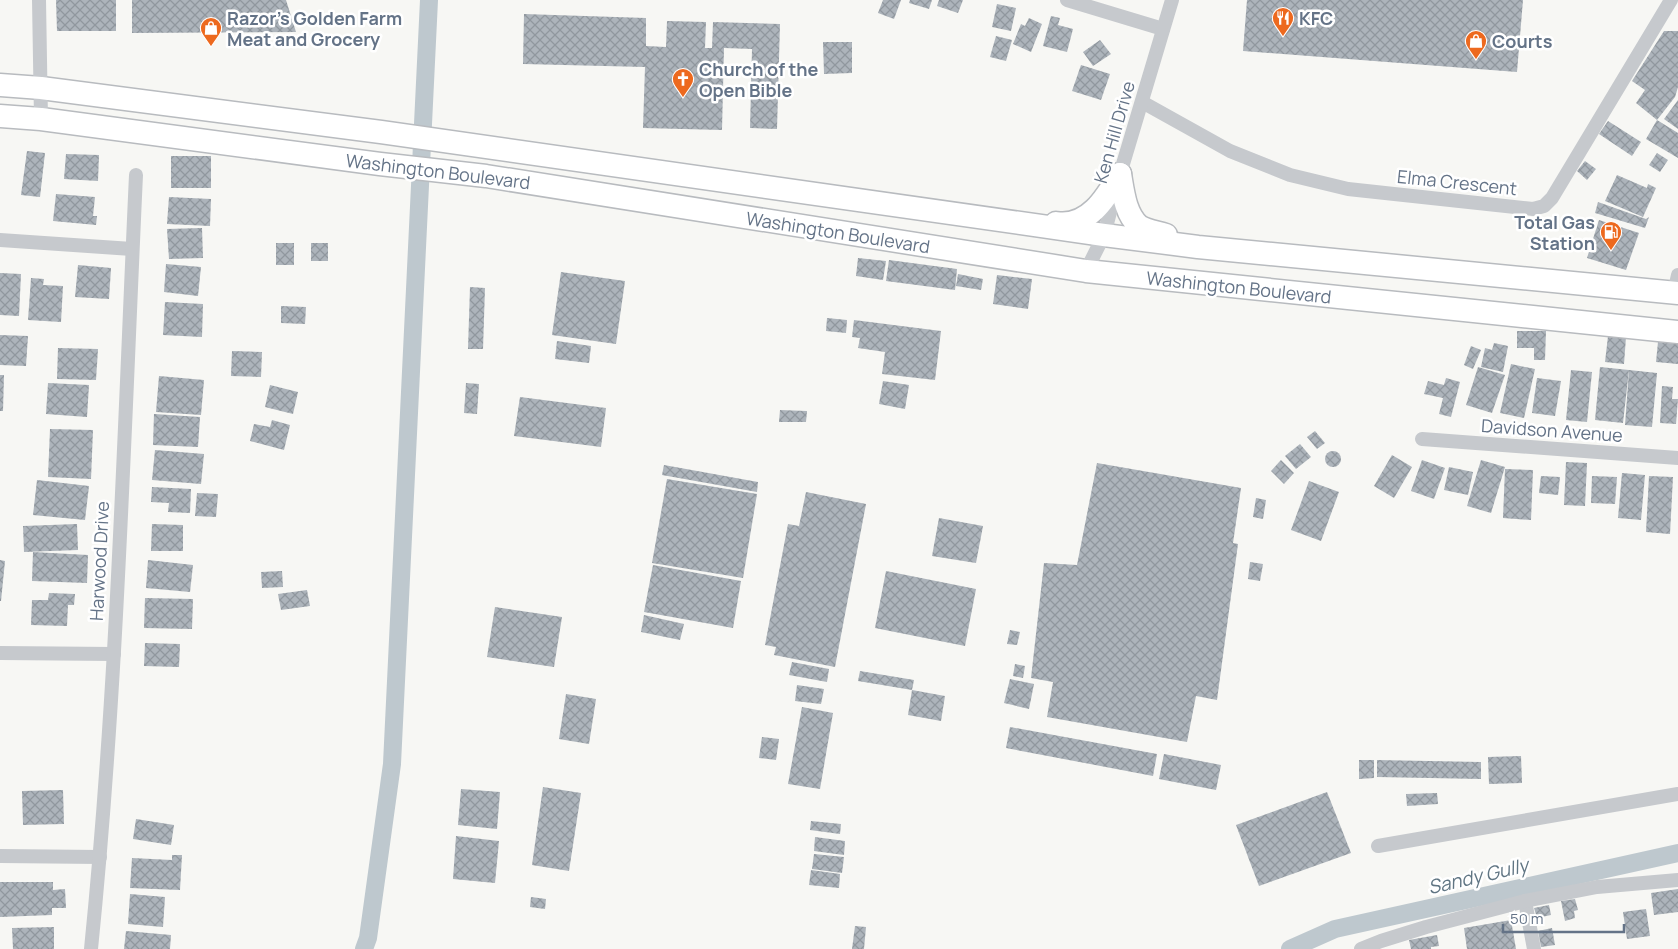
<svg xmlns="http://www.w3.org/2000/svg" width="1678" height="949" font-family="Manrope,sans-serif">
<defs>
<pattern id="building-cross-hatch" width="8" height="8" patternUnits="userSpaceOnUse" patternTransform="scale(1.25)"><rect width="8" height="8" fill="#adb4bb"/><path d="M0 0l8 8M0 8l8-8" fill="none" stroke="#90979e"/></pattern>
</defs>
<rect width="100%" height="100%" fill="#f7f7f4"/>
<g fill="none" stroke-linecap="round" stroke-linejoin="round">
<g stroke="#bec8ce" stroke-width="18">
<polyline points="364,949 368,938 392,764 429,0"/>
<polyline points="1290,949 1335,929 1678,853"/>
</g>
</g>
<g fill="url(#building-cross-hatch)">
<polygon points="56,0 116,0 116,31 57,31"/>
<polygon points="132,0 286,0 296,32 132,33"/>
<polygon points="883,0 901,0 894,19 878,13"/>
<polygon points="910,0 932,0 929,9 909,3"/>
<polygon points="939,0 963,0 958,13 937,6"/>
<polygon points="1247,0 1523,0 1517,72 1243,51"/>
<polygon points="997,4 1016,8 1011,31 992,27"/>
<polygon points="524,14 646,18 646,46 666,47 667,21 706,22 705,48 712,48 713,22 780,24 777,129 750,128 752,49 724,48 722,130 643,128 645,67 523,64"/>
<polygon points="1051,16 1060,18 1058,25 1073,29 1067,52 1043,46"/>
<polygon points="1029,18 1042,24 1031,52 1013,44 1021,24 1025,26"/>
<polygon points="1664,31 1678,31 1678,87 1675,97 1657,120 1678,133 1678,158 1646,139 1657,120 1636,103 1645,90 1632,81"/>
<polygon points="996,36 1012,40 1006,61 990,57"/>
<polygon points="1100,40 1111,54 1093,66 1083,52"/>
<polygon points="823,42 852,42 852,73 824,74"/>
<polygon points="1081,65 1110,74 1101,100 1072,91"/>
<polygon points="1678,100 1678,129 1664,119"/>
<polygon points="1608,121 1641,142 1632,156 1599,134"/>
<polygon points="27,151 45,153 40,197 21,195"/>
<polygon points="1657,153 1668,160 1660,172 1649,165"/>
<polygon points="66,154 99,155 98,181 64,179"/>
<rect x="171" y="156" width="40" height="32"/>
<polygon points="1585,161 1596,169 1587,180 1577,171"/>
<polygon points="1617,175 1647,188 1648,184 1656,188 1643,217 1605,201"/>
<polygon points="56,194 95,197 93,216 97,216 96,225 53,221"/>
<polygon points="169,197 211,199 210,226 167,224"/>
<polygon points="1598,202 1646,219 1649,217 1645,228 1595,213"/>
<polygon points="1599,220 1639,233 1626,270 1587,258"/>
<polygon points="202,228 203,258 169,259 167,229"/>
<rect x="276" y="243" width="18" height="22"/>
<rect x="311" y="243" width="17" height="18"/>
<polygon points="858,258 886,261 883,280 856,276"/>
<polygon points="889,260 957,269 955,290 886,281"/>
<polygon points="166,264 201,267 198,296 164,292"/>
<polygon points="78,265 111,268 109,299 75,297"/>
<polygon points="561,272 625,281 616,344 552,335"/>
<polygon points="0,273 21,274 19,316 0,315"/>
<polygon points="958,274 983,279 981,290 956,286"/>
<polygon points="997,275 1032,279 1028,309 993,304"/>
<polygon points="31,278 44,279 43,285 63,286 61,322 28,320"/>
<polygon points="470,287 485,288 483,349 468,349"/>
<polygon points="165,302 203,304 202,337 163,335"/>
<polygon points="281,306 306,307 305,324 281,323"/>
<polygon points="827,318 847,320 846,333 826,331"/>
<polygon points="854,320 941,331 935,380 882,374 885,352 858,348 860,338 852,337"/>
<polygon points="1517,331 1546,331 1545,360 1534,360 1534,348 1517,348"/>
<polygon points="0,335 28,336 26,366 0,365"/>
<polygon points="1608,336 1626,337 1624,364 1605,362"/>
<polygon points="557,341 591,346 589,363 555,359"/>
<polygon points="1658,342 1678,344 1678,364 1656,362"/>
<polygon points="1494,343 1508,346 1503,372 1481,367 1485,348 1492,350"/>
<polygon points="1471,346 1481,350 1473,369 1464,365"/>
<polygon points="58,348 98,349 96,380 57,379"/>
<polygon points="232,351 262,352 261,377 231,376"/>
<polygon points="1511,364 1535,369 1524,418 1500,413"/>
<polygon points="1478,367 1505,375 1492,413 1466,405"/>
<polygon points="1600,367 1629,370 1623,423 1595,420"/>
<polygon points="1571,370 1592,372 1587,422 1566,420"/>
<polygon points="1629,370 1657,373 1652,427 1625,425"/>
<polygon points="0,375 4,375 3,411 0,411"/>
<polygon points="159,376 204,380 201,415 156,412"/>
<polygon points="1446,378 1460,382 1451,417 1439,414 1443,398 1424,394 1428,381 1444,385"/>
<polygon points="1537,378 1561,381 1555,416 1532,413"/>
<polygon points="883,381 909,385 905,409 879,404"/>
<polygon points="48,383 89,385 87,417 46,414"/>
<polygon points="466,383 479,384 477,414 464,413"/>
<polygon points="270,385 298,392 293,414 265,407"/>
<polygon points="1662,386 1673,387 1672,399 1678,399 1676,424 1660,423"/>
<polygon points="520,397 606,408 601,447 514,436"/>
<polygon points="780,410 807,411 806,422 779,422"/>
<polygon points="154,414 200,417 198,447 153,445"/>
<polygon points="272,420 290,425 284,450 250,441 254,424 270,427"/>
<polygon points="50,429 93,430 91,479 48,477"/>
<polygon points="1315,431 1325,443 1317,449 1307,437"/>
<polygon points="1300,444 1311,457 1296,469 1285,456"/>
<polygon points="155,450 204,454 201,484 152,480"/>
<circle cx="1333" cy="459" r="8"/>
<polygon points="1392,455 1412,467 1394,498 1374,486"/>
<polygon points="1281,460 1294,473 1284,484 1271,471"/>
<polygon points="1422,460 1445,468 1434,499 1411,491"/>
<polygon points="1481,460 1505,467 1491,513 1467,506"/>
<polygon points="1566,462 1587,463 1585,506 1564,505"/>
<polygon points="1097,463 1241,488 1233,543 1238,544 1217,700 1196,696 1187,742 1047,717 1053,682 1031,678 1044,563 1077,565"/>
<polygon points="664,465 758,482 757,492 662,475"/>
<polygon points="1449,467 1473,472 1468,495 1444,490"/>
<polygon points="1505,469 1533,470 1531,520 1503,518"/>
<polygon points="1622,473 1645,475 1641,520 1618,518"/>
<polygon points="1541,476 1560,477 1558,495 1539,493"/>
<polygon points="1592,476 1617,477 1615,504 1591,503"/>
<polygon points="1649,476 1673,477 1670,534 1646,532"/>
<polygon points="667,479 757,494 743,578 652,563"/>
<polygon points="37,480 89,486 85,520 33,515"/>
<polygon points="1309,481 1339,492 1321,541 1291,530"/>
<polygon points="152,487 191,489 190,513 168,512 169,503 151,502"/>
<polygon points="806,492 866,504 835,667 774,655 776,647 765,645 788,524 799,526"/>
<polygon points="197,493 218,494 216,517 195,516"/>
<polygon points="1256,498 1266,500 1263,519 1253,517"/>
<polygon points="939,518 983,526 976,563 932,556"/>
<polygon points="77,524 78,550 24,552 23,526"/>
<polygon points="152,524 183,525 183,551 151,551"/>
<polygon points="33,552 88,555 87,583 32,581"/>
<polygon points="0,560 5,561 1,601 0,601"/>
<polygon points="148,560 193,565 190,592 146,588"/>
<polygon points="1250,562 1263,564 1260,581 1248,579"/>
<polygon points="653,565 741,581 733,628 644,612"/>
<polygon points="282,571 283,587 262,588 261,572"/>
<polygon points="886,571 976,589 965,646 875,628"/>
<polygon points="307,590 310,606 281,610 278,594"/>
<polygon points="49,593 75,594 74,605 68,605 67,626 31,625 32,600 48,600"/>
<polygon points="145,598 193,599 192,629 144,628"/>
<polygon points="495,607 562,617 554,667 487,657"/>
<polygon points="644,615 684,624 680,640 641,632"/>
<polygon points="1010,630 1020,632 1017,645 1007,644"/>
<polygon points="145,643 180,644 179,667 144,666"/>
<polygon points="792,662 829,669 827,682 789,675"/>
<polygon points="1015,664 1025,666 1023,678 1013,676"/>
<polygon points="860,671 914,680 912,690 858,681"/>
<polygon points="1010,679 1034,684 1029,709 1004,703"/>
<polygon points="797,685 824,689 821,704 795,701"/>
<polygon points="912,690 945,696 941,721 908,715"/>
<polygon points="566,694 596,699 589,744 559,739"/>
<polygon points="802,707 833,713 820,789 788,784"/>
<polygon points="1010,727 1157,754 1153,776 1006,748"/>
<polygon points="762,737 779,739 776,760 759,758"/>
<polygon points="1164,754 1221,765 1216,790 1159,779"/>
<polygon points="1521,756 1522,783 1489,784 1488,757"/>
<polygon points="1359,760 1374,760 1374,778 1359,779"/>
<polygon points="1377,760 1481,762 1481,779 1377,777"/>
<polygon points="543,787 581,793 569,871 532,865"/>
<polygon points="461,789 500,792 497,829 458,825"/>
<polygon points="63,790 64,824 23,825 22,791"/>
<polygon points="1327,792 1351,853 1259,886 1236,825"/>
<polygon points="1437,793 1438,804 1407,806 1406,794"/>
<polygon points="136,819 174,825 171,845 133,839"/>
<polygon points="811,821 841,824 840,834 810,830"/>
<polygon points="456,836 499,841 495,883 453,879"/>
<polygon points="815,837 845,841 844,855 814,851"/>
<polygon points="814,854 844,857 842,873 812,869"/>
<polygon points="172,855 182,855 180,890 130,888 132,858 172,860"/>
<polygon points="811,870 840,874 839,888 809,885"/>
<polygon points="0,882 53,882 53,890 65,889 66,908 52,908 52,915 0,917"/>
<polygon points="1678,889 1678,912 1654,915 1651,893"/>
<polygon points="130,894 165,897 163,927 128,924"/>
<polygon points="531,897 546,899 545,909 530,907"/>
<polygon points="1575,899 1578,910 1574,911 1575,918 1565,921 1561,901"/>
<polygon points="1549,905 1551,915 1537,918 1534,908"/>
<polygon points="1646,909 1650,936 1627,939 1623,912"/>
<polygon points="1511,920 1516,949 1467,949 1464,928"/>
<polygon points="855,926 866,927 864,949 852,949"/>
<polygon points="54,927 54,949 13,949 12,928"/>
<polygon points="1552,928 1555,945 1541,947 1538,931"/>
<polygon points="126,931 171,935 170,949 124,949"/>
<polygon points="1437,935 1439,946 1431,947 1431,949 1411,949 1409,940"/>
</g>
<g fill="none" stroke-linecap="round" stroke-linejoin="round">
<g stroke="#b8bbbf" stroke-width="25">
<g id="trunk">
<polyline points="0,85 41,88 381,132 1104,235 1198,247 1678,293"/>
<polyline points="0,116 41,119 380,164 486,176 1086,271 1678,332"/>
<path d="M1120,174c3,17 5,40 19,52 7,5 18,6 27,9"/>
<path d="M1056,223c32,5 50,-25 64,-49"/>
</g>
</g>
<g stroke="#c6c9cd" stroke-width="14">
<polyline points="39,0 41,119"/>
<polyline points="1067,0 1163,29"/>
<polyline points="1142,102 1230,151 1290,175 1348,189 1533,209 1544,206 1552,198 1671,0"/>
<polyline points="0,240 132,249"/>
<polyline points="1086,271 1104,235 1120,174 1172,0"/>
<polyline points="1674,293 1678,275"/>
<polyline points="1422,439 1678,458"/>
<polyline points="0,653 114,654"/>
<polyline points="1378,846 1678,794"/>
<polyline points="0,856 100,857"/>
<polyline points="1525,901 1534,949"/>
<path d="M91,949c26,-257 33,-516 45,-774"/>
<polyline points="1361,949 1381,941 1426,927 1525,901 1597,887 1678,880"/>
</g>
<use href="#trunk" stroke="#fff" stroke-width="22"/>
</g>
<defs>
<g id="restaurant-pin" transform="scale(1.125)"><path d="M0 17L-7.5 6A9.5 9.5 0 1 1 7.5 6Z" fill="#ed691e" stroke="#fff"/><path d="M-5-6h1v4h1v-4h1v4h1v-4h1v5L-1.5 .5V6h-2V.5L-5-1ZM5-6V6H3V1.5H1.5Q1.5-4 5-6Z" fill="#fff"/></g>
<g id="shop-pin" transform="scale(1.125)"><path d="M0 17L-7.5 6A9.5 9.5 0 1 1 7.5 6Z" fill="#ed691e" stroke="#fff"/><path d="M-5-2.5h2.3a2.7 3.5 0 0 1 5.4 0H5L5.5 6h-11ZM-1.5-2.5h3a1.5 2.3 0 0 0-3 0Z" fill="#fff"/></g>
<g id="church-pin" transform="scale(1.125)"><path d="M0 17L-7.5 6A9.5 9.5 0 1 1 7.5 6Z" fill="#ed691e" stroke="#fff"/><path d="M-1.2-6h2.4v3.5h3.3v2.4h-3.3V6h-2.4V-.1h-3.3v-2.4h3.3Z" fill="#fff"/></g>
<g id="fuel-pin" transform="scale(1.125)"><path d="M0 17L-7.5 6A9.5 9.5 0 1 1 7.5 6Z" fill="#ed691e" stroke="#fff"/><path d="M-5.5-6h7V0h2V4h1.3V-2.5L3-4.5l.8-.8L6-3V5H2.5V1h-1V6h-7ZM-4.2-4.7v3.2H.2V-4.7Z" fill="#fff"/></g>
</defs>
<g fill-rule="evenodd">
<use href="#restaurant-pin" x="1283" y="18"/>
<use href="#shop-pin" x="211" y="28"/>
<use href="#shop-pin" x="1476" y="41"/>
<use href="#church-pin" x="683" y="79"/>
<use href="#fuel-pin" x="1611" y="232"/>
</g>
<g text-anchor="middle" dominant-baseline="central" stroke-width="5" stroke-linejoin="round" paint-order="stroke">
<g font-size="18" font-weight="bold" fill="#647387" stroke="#fff" text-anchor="start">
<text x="227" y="18">Razor's Golden Farm<tspan x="227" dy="21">Meat and Grocery</tspan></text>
<text x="1299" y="18">KFC</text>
<text x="1492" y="41">Courts</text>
<text x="699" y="69">Church of the<tspan x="699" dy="21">Open Bible</tspan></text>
<text x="1595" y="222" text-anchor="end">Total Gas<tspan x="1595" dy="21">Station</tspan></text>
</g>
<g font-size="18" fill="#647387" stroke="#fff">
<text transform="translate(1114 132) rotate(-74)">Ken Hill Drive</text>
<text transform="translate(438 171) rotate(7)">Washington Boulevard</text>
<text transform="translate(1457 182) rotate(6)">Elma Crescent</text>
<text transform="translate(838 232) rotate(9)">Washington Boulevard</text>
<text transform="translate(1239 287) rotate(6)">Washington Boulevard</text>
<text transform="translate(1552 430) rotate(4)">Davidson Avenue</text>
<text transform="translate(99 561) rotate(-87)">Harwood Drive</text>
</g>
<g font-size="19" font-style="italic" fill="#607583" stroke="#fff">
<text transform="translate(1478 876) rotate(-13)">Sandy Gully</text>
</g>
</g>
<path d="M1503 924v8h121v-8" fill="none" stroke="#647387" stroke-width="2.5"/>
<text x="1510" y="924" font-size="15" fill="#647387" stroke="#ffffff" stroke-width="4" paint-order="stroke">50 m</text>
</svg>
